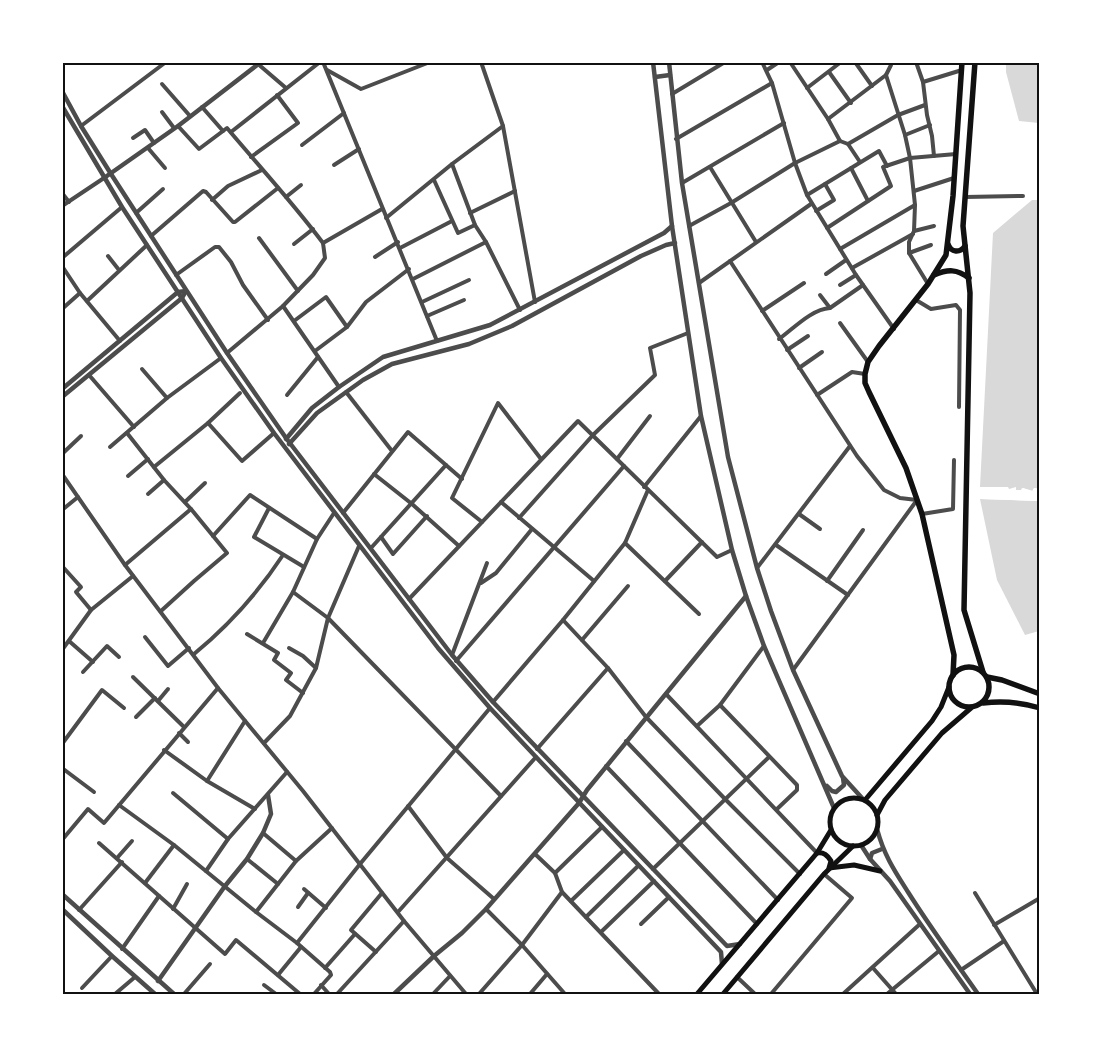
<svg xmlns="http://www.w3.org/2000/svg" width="1102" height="1057" font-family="'DejaVu Sans',sans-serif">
<rect width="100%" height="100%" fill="#fff"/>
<g fill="#d9d9d9">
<polygon points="1006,63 1039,63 1039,123 1019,121 1006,72"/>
<polygon points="1032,200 1039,200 1039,489 1034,488 1033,491 1023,488 1022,490 1016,490 980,487 993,233"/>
<polygon points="980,499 1039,501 1039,631 1025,635 997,580"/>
</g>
<g fill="#fff">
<polygon points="980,487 1008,487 1009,489 1016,487 1016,490 1021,490 1022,488 1032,491 1034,488 1039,489 1040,491 1035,491 1033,493 1026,493 1024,491 1016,492 1008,492 1006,490 980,489"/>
<polygon points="980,497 1040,499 1039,501 980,499"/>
</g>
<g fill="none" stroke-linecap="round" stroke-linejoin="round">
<g stroke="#4c4c4c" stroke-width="4">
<polyline points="323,62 437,341"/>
<polyline points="481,62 503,126 535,302"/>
<polyline points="762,62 772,83 795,163 807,195 856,275 894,329"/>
<polyline points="790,62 828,119 840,141"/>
<polyline points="855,62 872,86"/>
<polyline points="916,62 923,82 927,115 932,136 934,156"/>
<polyline points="258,64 286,88"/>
<polyline points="327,70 361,89 430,62"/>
<polyline points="767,70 779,62"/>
<polyline points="829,72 851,103"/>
<polyline points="886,75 905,135 910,158 915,205 914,231 909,242 909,253 928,284"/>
<polyline points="923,82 962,70"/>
<polyline points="162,84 190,116"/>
<polyline points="807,88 841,62"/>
<polyline points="672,94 725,62"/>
<polyline points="202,107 223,131"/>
<polyline points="162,112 174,128"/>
<polyline points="828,119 886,75 891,65 889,62"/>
<polyline points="81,126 166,62"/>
<path d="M178,126l21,23 28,-21c32,38 66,75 96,115"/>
<polyline points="231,132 320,62"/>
<polyline points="905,135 930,125"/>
<polyline points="133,138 145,130 154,143"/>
<polyline points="676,139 772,83"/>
<polyline points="848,144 860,162"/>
<polyline points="302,145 344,113"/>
<polyline points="148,148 165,168"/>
<polyline points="251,157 298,123 277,95"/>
<polyline points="452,164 475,225 486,242 520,310"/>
<polyline points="334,165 359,149"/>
<polyline points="710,167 756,242"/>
<polyline points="851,168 868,201"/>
<polyline points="434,180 458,233 475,225"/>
<polyline points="682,183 784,123"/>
<polyline points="914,191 954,178"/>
<polyline points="62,193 69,202"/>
<polyline points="807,195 879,151 887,166"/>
<polyline points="286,197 301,185"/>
<polyline points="965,197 1023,196"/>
<polyline points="212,200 228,186 262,170"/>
<polyline points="62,206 104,178"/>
<polyline points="816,211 834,200 825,184"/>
<polyline points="136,213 163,189"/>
<polyline points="470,213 515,191"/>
<polyline points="386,218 452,164 503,126"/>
<polyline points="689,226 731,203 795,163 840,141 848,144 898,115 925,105"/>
<polyline points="827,228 891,186 883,167 910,158 956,154"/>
<polyline points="914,231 934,226"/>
<polyline points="151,236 203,191 206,192 233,222 235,222 278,188"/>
<polyline points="259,238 298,291"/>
<polyline points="294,244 313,229"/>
<polyline points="400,248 452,221"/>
<polyline points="840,249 915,205"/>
<polyline points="909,253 931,245"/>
<polyline points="108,256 119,270"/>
<polyline points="375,257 398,242"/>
<polyline points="62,258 122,207"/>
<polyline points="730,261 857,456 884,490 900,498 917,500"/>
<polyline points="62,266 80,293 120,341"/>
<polyline points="852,268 913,234"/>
<polyline points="826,274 846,260"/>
<polyline points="176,275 215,247 219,247 231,262 243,285 268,320"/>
<polyline points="413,279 486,242"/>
<polyline points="699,283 811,204"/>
<polyline points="840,285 856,275"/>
<polyline points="820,295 830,308"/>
<polyline points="916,300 931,309 956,305 960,310 959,407"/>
<polyline points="87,301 147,245"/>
<polyline points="422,302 469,280"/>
<polyline points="283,306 339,387"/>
<polyline points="62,309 80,293"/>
<polyline points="762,311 804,283"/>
<polyline points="427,316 464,300"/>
<polyline points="294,321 326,297 347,327"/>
<polyline points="840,323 868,362"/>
<path d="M779,339c15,-11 33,-30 51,-31l33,-23"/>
<polyline points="787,350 808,336"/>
<polyline points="315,351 347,327 366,302 409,269"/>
<polyline points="227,353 283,306 313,275 325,258 323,243 382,209"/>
<polyline points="799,368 822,352"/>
<polyline points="142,369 167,398"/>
<polyline points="89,375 134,427"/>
<polyline points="346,392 392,451"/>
<polyline points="287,395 318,357"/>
<polyline points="817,395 852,372 865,374"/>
<polyline points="208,423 242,461 274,433"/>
<polyline points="127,433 164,480 191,509 227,553 194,581 161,611"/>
<polyline points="110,447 167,398 221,358"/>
<polyline points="62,454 81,436"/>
<polyline points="617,459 650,416"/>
<polyline points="154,467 208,423 240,393"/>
<polyline points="62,474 125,565 218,688 303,791 404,921 466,994"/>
<polyline points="374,474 412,504 459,546"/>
<polyline points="128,476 148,459"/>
<polyline points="644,487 701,416"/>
<polyline points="148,494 164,480"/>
<polyline points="185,502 205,483"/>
<polyline points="501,502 594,581"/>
<polyline points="269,508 254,537 304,567"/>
<polyline points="62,510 78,497"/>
<polyline points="343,513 408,432 462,479"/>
<polyline points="799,514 820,529"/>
<polyline points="922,514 953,509 954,460"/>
<polyline points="519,518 593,435 655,375 650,348 688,333"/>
<polyline points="482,522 452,498 498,403 541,459"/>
<polyline points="213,536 250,495 317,539"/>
<polyline points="381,537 393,554 427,516"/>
<polyline points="625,543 699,614"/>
<polyline points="776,545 848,595"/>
<polyline points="371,548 446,465"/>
<polyline points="125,565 191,509"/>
<polyline points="62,566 81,587 76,592 91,610"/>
<polyline points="757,568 850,446"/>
<polyline points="665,581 702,542"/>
<polyline points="827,581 863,530"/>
<polyline points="481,583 496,573 532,529"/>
<polyline points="293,592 328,618 501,796"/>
<polyline points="409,599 578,421 717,557 732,550"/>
<polyline points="563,620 608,668 646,717 725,799 800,874"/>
<polyline points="247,634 278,653 274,660 291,673 286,680 303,693"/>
<polyline points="145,637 168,666 189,648"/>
<polyline points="582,640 628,586"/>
<polyline points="69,641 93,662"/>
<polyline points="263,643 293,592 317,539 334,513"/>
<polyline points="289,648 303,656 316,668"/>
<polyline points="62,650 91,610 133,576"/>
<path d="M194,654c34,-28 64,-61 89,-99"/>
<polyline points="452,655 487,563"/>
<polyline points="456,661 624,466"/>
<polyline points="793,670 917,500"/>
<polyline points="83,672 107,646 119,657"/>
<polyline points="133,677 184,727"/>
<polyline points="666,694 817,853"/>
<polyline points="158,701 168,689"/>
<polyline points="493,702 563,620 625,543 648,490"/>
<polyline points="720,705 797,785 797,790 777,809"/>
<polyline points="136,717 155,698"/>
<polyline points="697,726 720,705 764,646"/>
<polyline points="179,733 188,742"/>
<polyline points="626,741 778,900"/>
<polyline points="264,743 290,716 316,668 328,618 359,546"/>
<polyline points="62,744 102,690 124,708"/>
<polyline points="537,749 608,668"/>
<polyline points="164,750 207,781 255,809"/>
<polyline points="606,766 757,924"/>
<polyline points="62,768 94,792"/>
<polyline points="207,781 245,721"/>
<polyline points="173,793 228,839"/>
<polyline points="119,805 174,845 256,912 297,943 330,972 331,975 314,994"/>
<polyline points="408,806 447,858 494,899"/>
<polyline points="263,833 296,861"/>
<polyline points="62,840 88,809 104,823 218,688"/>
<polyline points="99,843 225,954 236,940 300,994"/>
<polyline points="535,854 555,873 562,892 659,994"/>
<polyline points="117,858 132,841"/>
<polyline points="247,859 278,884"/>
<polyline points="653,869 769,757"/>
<polyline points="206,871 228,839 287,772"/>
<polyline points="555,873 602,827"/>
<polyline points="145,883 174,845"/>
<polyline points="304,889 326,908"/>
<polyline points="975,893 1037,994"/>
<polyline points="571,901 624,850"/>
<polyline points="298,907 308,893"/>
<polyline points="173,909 187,884"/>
<polyline points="486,909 522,945 565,994"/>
<polyline points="79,910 122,862"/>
<polyline points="256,912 296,861 332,828"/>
<polyline points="398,912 536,757"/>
<polyline points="586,917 638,866"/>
<polyline points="641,924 669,897"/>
<polyline points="994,925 1040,898"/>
<polyline points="601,932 654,881"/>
<polyline points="297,943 360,864 490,708"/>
<polyline points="122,949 159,896"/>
<polyline points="376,952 351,930 382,893"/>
<polyline points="325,968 355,934"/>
<polyline points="873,968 896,994"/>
<polyline points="961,970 1004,941"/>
<polyline points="278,975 301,947"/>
<polyline points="737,977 755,994"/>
<polyline points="264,985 276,994"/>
<polyline points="321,985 329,994"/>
<polyline points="82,988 112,956"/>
<polyline points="115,994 135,977"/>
<polyline points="184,994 210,964"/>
<polyline points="337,994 404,921"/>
<polyline points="433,994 450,976"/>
<polyline points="479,994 522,945 562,892"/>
<polyline points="530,994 547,974"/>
<polyline points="771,994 852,898 824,874"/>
<polyline points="843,994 920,924"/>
<polyline points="887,994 939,951"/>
</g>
<g stroke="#4c4c4c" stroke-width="4.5">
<polyline points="653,62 672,226 701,416 732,550 746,596 764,646 834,808"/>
<polyline points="669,62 682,183 728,457 757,568 771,611 793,670 842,776 862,798"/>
<polyline points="655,77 670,75"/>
<polyline points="62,91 81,126 111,174 227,353 286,438 452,655 493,702 727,946 740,944"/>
<polyline points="62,106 122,207 221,358 274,433 438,648 490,708 536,757 721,952 722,964"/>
<polyline points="104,178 178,126 261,62"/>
<polyline points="62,389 178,292 186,291"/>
<polyline points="62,397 182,298 186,291"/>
<polyline points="286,439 312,408 339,387 383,357 490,325 664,233 672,226"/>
<polyline points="289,444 317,413 363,380 392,364 469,344 512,326 641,256 666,245 675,243"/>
<polyline points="827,786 832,791 836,792 844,785 843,778"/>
<path d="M877,829c7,26 17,41 31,63 22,35 47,69 70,102"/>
<polyline points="861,845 870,859 890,881 970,994"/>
<polyline points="870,859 872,853 882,849"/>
<polyline points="62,894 174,994"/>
<polyline points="62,909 112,956 155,994"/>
<polyline points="158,981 225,886 247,859 263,833 271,814 268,795"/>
<polyline points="394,994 434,956 462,933 486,909 579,803 587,790 746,596"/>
</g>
<g stroke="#111" stroke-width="5">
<circle cx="854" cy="822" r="24"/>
<polyline points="865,800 932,721 941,707 949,687"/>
<polyline points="877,815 885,800 942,733 971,708"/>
<path d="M817,853c7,-1 10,2 14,8l-2,7 25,-3 26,6"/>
<polyline points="697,994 817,853 831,830"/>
<polyline points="723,994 824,874 853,846"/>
</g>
<g stroke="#111" stroke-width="5.5">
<polyline points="975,62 963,226 970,293 964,610 983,672"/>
<path d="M948,244c3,9 12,9 17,2"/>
<path d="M934,275c14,-6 23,-6 35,3"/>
<circle cx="969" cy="687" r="20"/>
<polyline points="953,675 954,655 922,514 906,468 869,392 865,383 865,374 868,362 879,346 928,284 946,255 953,196 962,62"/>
<polyline points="987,677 1002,680 1040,694"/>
<path d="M983,703c19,-2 38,-1 57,5"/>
</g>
</g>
<rect width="1102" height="1057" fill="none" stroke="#ffffff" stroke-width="128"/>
<rect x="64" y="64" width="974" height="929" fill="none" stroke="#111" stroke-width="2"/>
</svg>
